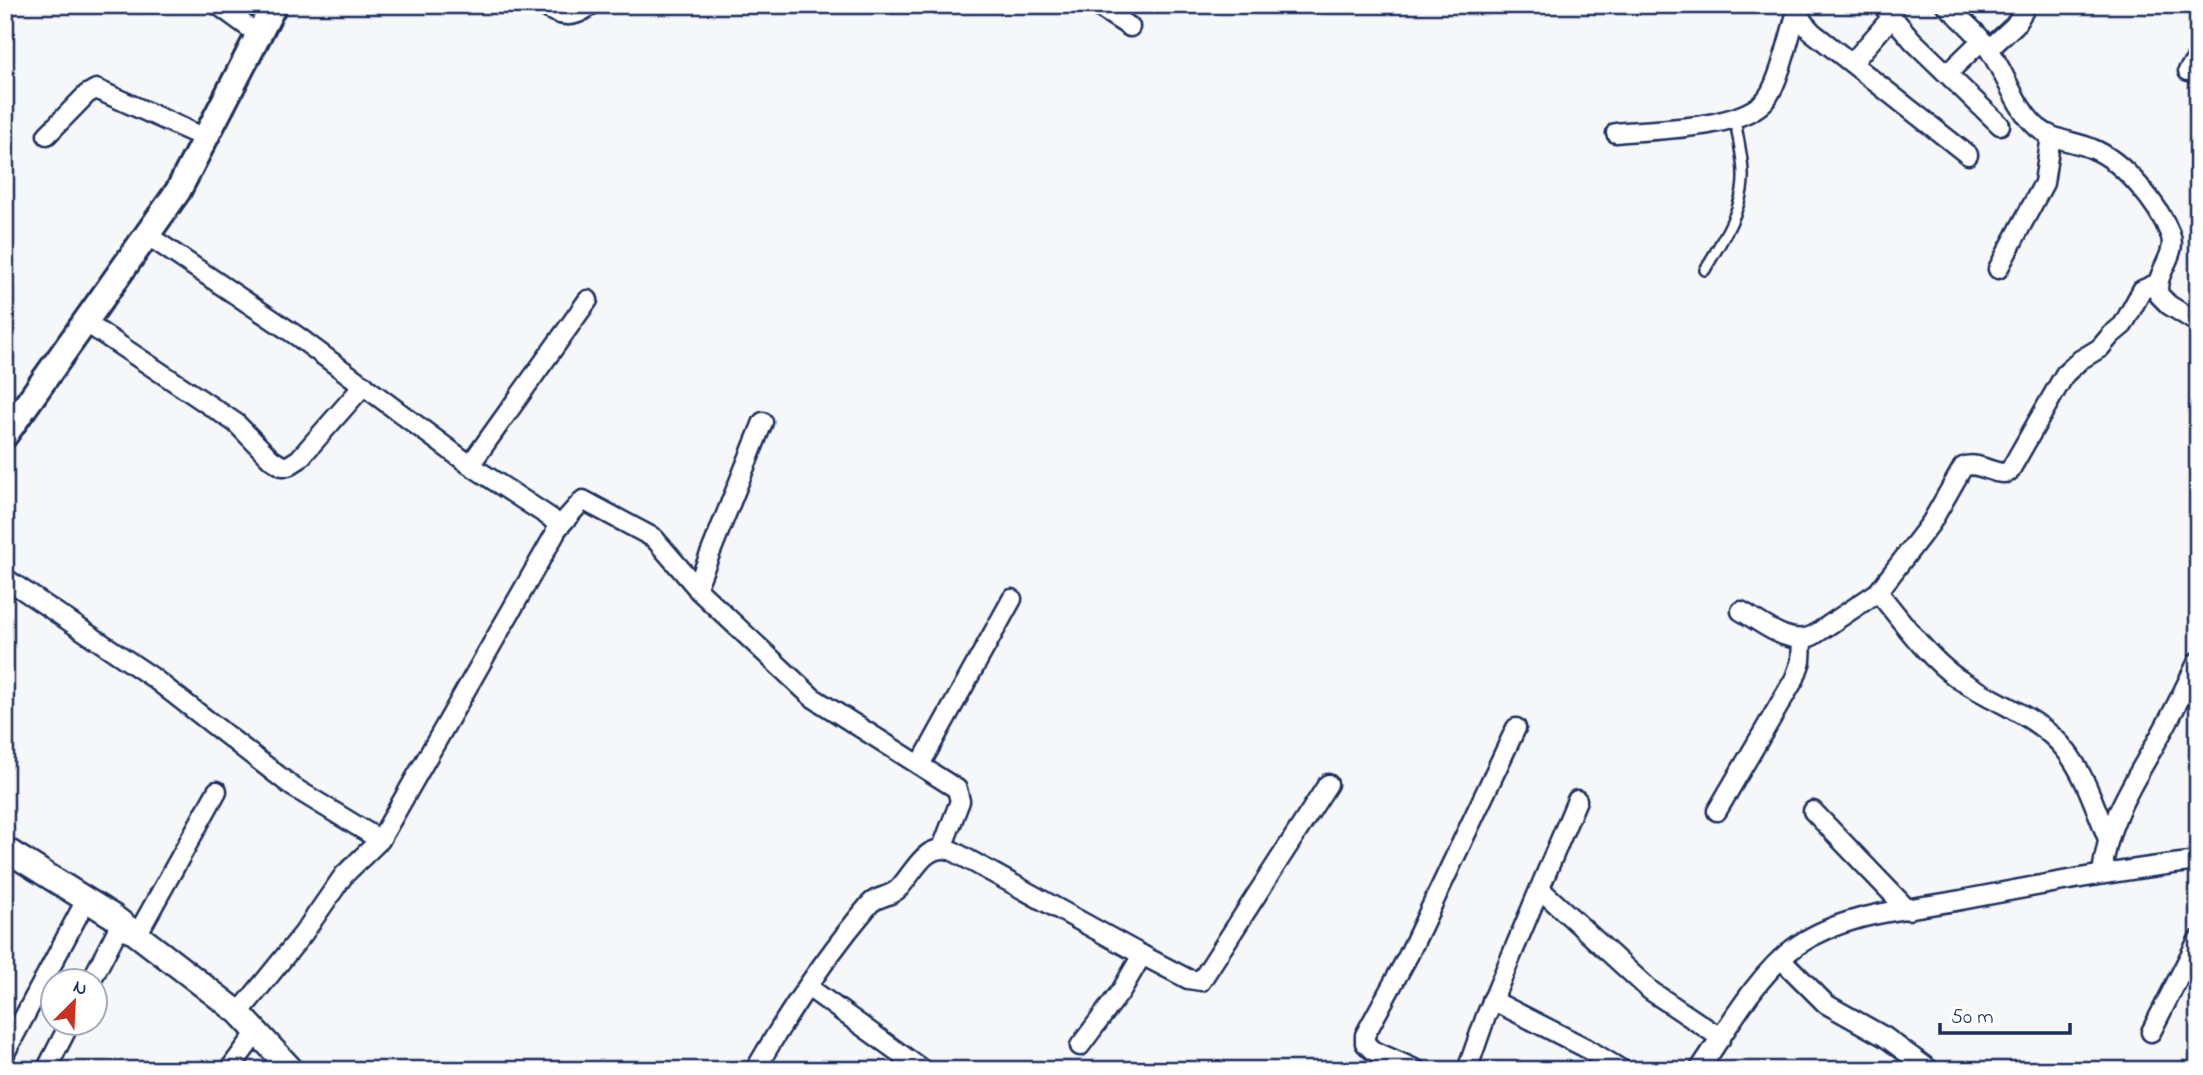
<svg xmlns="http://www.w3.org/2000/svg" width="2203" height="1075" font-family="'Indie Flower',sans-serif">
<rect width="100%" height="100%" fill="#f6f7f9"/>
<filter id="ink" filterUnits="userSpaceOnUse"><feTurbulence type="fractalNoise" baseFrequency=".0143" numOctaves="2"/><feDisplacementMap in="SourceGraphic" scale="14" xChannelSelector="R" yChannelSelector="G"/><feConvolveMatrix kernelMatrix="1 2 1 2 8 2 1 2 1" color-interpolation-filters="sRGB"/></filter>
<g filter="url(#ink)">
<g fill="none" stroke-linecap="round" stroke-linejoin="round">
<g stroke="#1b2f5e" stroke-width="14">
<path id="service" d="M1705,270c14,-25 32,-51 37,-80 4,-22 -4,-49 -7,-71"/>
</g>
<g stroke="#1b2f5e" stroke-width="23">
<g id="minor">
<polyline points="218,5 259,35"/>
<path d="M543,5c17,13 31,14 48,0"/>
<polyline points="1096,5 1130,27"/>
<polyline points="1795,5 1803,22 1812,32 1968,155"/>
<polyline points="1882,5 1913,41 2000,125"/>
<path d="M1946,5c15,14 33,29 44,46 16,24 26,58 48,77 16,13 37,13 55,21 30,12 66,56 77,85 9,21 -17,39 -11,61l10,10 29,18"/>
<polyline points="1989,49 2015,25 2027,5"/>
<polyline points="1852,63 1891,18"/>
<polyline points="2188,71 2198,57"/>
<polyline points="1948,73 1981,41"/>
<path d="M1616,133c38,-4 127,-3 151,-35 13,-18 23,-64 30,-87"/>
<polyline points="47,135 87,94 96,89 205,138"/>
<polyline points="147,235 297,336 470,465 551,518 557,525 555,534 380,840 344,875 303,934 239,1013"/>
<polyline points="1998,269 2044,183 2051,136"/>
<polyline points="85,322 236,423 271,459 282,466 288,466 299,459 364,385"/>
<polyline points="763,422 698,584 698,590 812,697 957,789 960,801 942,848"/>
<polyline points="470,465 588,300"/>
<polyline points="557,529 583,500 654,538 697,588"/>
<polyline points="5,578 152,677 293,787 380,840"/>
<path d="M1878,592c24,29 48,64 79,86 36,24 84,39 110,74 19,25 29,58 41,87"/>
<path d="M1741,611c20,11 49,37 73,24l64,-43 53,-69 32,-56c16,-7 31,10 46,5l56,-98 15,-14 20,-12 11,-13 12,-10 19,-35 16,-7"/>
<polyline points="920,765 1012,599"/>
<polyline points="1717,811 1795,678 1801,661 1802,640"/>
<polyline points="1813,811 1908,910"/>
<path d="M2102,874c6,-57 32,-91 59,-140 13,-23 25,-48 37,-73"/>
<polyline points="1540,889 1651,991 1721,1038"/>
<polyline points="137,935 217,791"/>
<polyline points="1781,959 1826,1004 1885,1037 1930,1070"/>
<polyline points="91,981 121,923"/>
<polyline points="808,987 923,1070"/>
<polyline points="1492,1000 1586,1048 1622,1070"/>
<polyline points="2151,1032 2198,940"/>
<polyline points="1080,1046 1121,991 1142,955"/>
<polyline points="5,1053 86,900"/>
<polyline points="46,1070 70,1023"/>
<polyline points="229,1070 257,1032"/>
<path d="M755,1070c33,-57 71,-114 114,-165 8,-10 22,-7 31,-18 15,-16 26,-46 53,-36l189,104 46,24 13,2 127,-197"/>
<polyline points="1417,1070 1372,1050 1365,1043 1365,1035 1408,956 1516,728"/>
<polyline points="1467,1070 1486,1016 1577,800"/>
<path d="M1699,1070c27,-39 60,-99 99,-125 47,-32 109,-35 163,-45 79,-15 157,-30 237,-39"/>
</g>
</g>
<g stroke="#1b2f5e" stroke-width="28">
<polyline id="tertiary" points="5,849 114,917 239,1013 292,1070"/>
</g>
<g stroke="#1b2f5e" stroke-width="30">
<polyline id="secondary" points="5,435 178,191 274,5"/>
</g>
<use href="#service" stroke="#fff" stroke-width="9"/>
<use href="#minor" stroke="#fff" stroke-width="18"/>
<use href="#tertiary" stroke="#fff" stroke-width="23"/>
<use href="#secondary" stroke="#fff" stroke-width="24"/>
</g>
</g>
<rect width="2203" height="1075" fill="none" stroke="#fff" stroke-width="28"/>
<rect x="14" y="14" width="2175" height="1047" fill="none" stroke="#1b2f5e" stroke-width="2.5" filter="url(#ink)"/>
<g transform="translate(74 1002) rotate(24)"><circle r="33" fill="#ffffff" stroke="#a4acbf" stroke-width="2"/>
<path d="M0-5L12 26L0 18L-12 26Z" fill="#c8321e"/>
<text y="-10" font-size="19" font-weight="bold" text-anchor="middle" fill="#1b2f5e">N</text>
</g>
<path d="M1940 1023v10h130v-10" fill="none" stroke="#1b2f5e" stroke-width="3.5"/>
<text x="1951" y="1023" font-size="21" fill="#1b2f5e" stroke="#ffffff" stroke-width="5" paint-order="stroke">50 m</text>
</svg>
